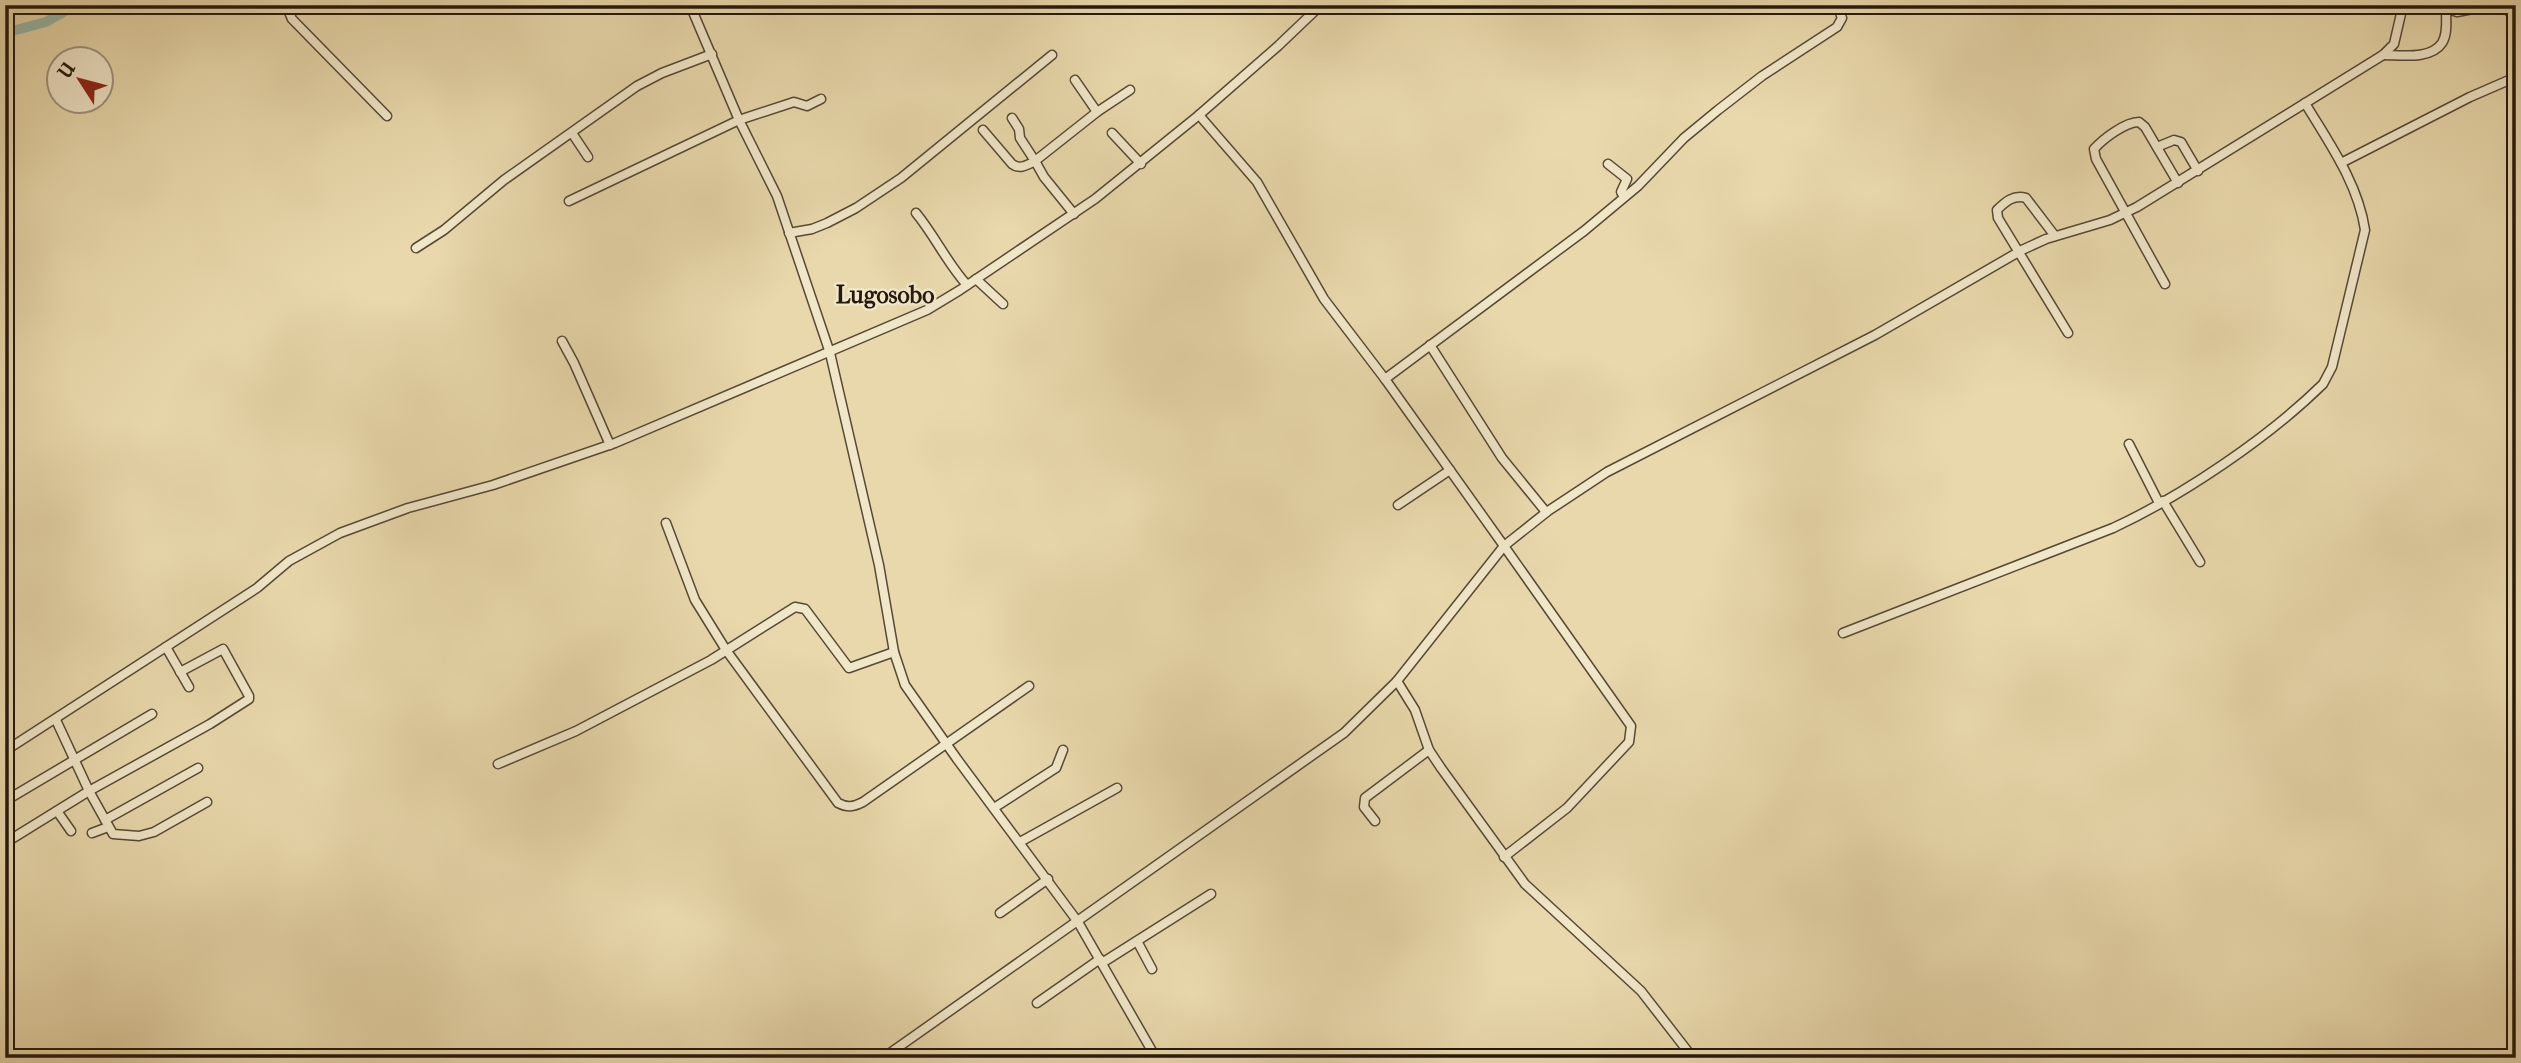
<svg xmlns="http://www.w3.org/2000/svg" width="2521" height="1063" font-family="'IM FELL French Canon',serif">
<rect width="100%" height="100%" fill="#e8d8ab"/>
<filter id="stains"><feTurbulence type="fractalNoise" baseFrequency=".00286" numOctaves="4"/><feColorMatrix values="0 0 0 0 .2 0 0 0 0 .09 0 0 0 0 .02 0 0 0 .5 -.17"/></filter>
<radialGradient id="worn" r=".72"><stop offset=".6" stop-color="#630" stop-opacity="0"/><stop offset="1" stop-color="#630" stop-opacity=".3"/></radialGradient>
<g fill="none" stroke-linecap="round" stroke-linejoin="round">
<polyline stroke="#97baa9" stroke-width="10" points="5,33 46,22 76,5"/>
<g stroke="#564935" stroke-width="11">
<g id="minor">
<polyline points="286,5 292,19 387,116"/>
<polyline points="690,5 739,120 777,196 830,353 879,565 894,652 905,685 957,759 1078,922 1156,1058"/>
<polyline points="2436,5 2457,12 2493,5"/>
<polyline points="2493,5 2507,9 2516,20"/>
<path d="M2383,55c17,0 48,5 59,-12 6,-9 4,-23 4,-33"/>
<polyline points="1075,80 1097,112"/>
<polyline points="1199,115 1257,182 1324,299 1385,379 1504,546 1397,681 1415,710 1429,750 1441,768 1525,884 1641,991 1693,1058"/>
<path d="M983,130l29,34c8,6 15,1 23,-3l-15,-23 -1,-9 -7,-11"/>
<polyline points="572,133 588,157"/>
<polyline points="1112,133 1141,164"/>
<polyline points="2157,147 2174,140 2181,142 2198,171"/>
<polyline points="2341,163 2470,97 2516,77"/>
<polyline points="1608,164 1627,179 1621,192 1624,197"/>
<polyline points="569,201 739,120 794,102 807,106 821,99"/>
<path d="M916,213c19,23 31,50 51,72"/>
<polyline points="1074,214 1044,177 1035,161 1097,112 1130,90"/>
<polyline points="789,233 812,229 827,223 856,208 901,178 1052,55"/>
<path d="M2055,236l-29,-38c-12,-4 -21,4 -29,12l1,8 70,115"/>
<polyline points="416,248 444,230 504,180 637,86 662,73 712,54"/>
<polyline points="976,279 1003,304"/>
<path d="M2165,284l-69,-125 -2,-10c9,-10 31,-27 45,-27l6,5 33,56"/>
<polyline points="562,341 574,363 610,445"/>
<polyline points="1430,345 1502,458 1546,512"/>
<polyline points="1385,379 1584,231 1638,186 1684,138 1718,110 1762,76 1837,27 1842,18 1837,5"/>
<polyline points="2129,444 2159,503"/>
<polyline points="2163,501 2200,562"/>
<polyline points="1398,505 1450,470"/>
<path d="M666,523l29,77 31,50 112,153c10,5 15,4 25,-1l166,-116"/>
<path d="M1843,633l270,-105c69,-32 155,-90 210,-144l9,-17 33,-137c-7,-47 -36,-87 -60,-127"/>
<polyline points="166,647 189,687"/>
<polyline points="56,720 89,791 113,834 139,836 154,832 207,802"/>
<polyline points="5,751 257,588 289,561 340,533 408,508 493,485 615,443 927,310 960,290 1095,199 1199,115 1278,46 1321,5"/>
<polyline points="498,764 576,731 711,660 795,607 805,609 849,668 894,652"/>
<polyline points="5,801 152,714"/>
<polyline points="994,808 1056,768 1063,750"/>
<polyline points="57,811 71,831"/>
<polyline points="105,820 198,768"/>
<polyline points="1375,821 1364,807 1365,798 1429,750"/>
<polyline points="92,833 108,827"/>
<polyline points="1020,842 1117,788"/>
<polyline points="5,843 89,791 210,724 249,699 249,696 223,649 180,672"/>
<polyline points="1504,857 1567,808 1629,742 1631,726 1504,546 1548,511 1607,472 1875,335 2022,250 2046,239 2110,220 2137,207 2383,55 2394,44 2403,5"/>
<polyline points="1000,913 1048,879"/>
<polyline points="1137,941 1152,969"/>
<polyline points="1102,963 1211,894"/>
<polyline points="1037,1003 1100,959"/>
<polyline points="883,1058 1344,733 1397,681"/>
</g>
</g>
<use href="#minor" stroke="#f0e6c8" stroke-width="8"/>
</g>
<g text-anchor="middle" dominant-baseline="central" stroke-width="5" stroke-linejoin="round" paint-order="stroke">
<g font-size="24" font-weight="bold" fill="#25190e" stroke="#f0e6c8">
<text x="885" y="295">Lugosobo</text>
</g>
</g>
<rect width="2521" height="1063" fill="none" stroke="#e8d8ab" stroke-width="28"/>
<rect x="7" y="7" width="2507" height="1049" fill="none" stroke="#25190e" stroke-width="3.5"/>
<rect x="14" y="14" width="2493" height="1035" fill="none" stroke="#25190e" stroke-width="2"/>
<g transform="translate(80 80) rotate(306)"><circle r="33" fill="#f0e6c8" stroke="#9f947e" stroke-width="2"/>
<path d="M0-5L12 26L0 18L-12 26Z" fill="#8f2418"/>
<text y="-10" font-size="19" font-weight="bold" text-anchor="middle" fill="#25190e">U</text>
</g>
<rect width="100%" height="100%" filter="url(#stains)"/>
<rect width="100%" height="100%" fill="url(#worn)"/>
</svg>
